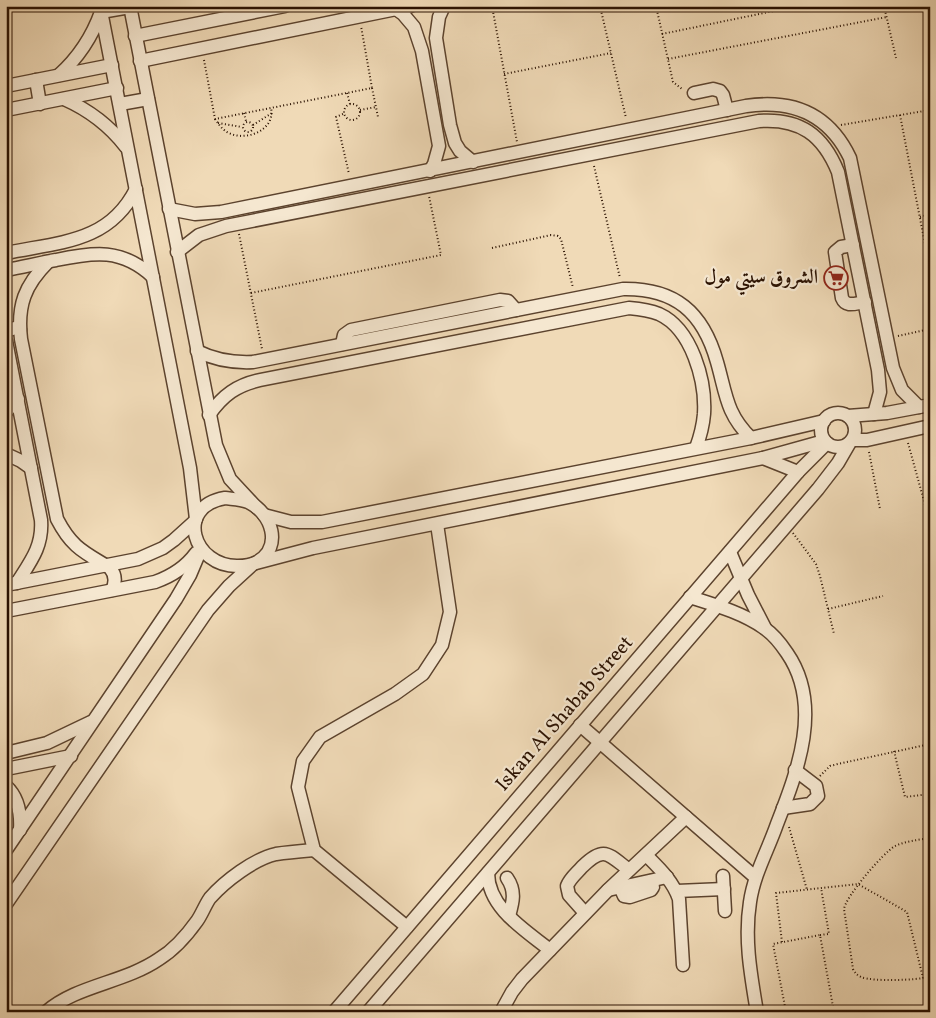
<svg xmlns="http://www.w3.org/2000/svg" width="936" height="1018" font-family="Vollkorn,Amiri,serif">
<rect width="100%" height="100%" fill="#f0dab7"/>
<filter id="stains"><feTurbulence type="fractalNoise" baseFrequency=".004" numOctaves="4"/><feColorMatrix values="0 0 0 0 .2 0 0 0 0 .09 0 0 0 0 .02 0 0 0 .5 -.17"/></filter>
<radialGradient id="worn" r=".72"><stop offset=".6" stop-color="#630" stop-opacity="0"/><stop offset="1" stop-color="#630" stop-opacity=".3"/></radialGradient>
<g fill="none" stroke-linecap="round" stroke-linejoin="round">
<g stroke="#5c432e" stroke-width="15">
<g id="minor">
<polyline points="100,6 190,468 196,519"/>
<polyline points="130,6 216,445 230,479 256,507"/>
<polyline points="444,6 439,17 436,38 450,125 455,143 460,151 473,162"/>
<polyline points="396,9 403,14 414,27 422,51 439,146 434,164 430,171"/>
<polyline points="135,36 285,6"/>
<polyline points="140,61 411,6"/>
<path d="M59,75c20,-18 33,-38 42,-63l29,-5"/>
<polyline points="36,80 40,104"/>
<polyline points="6,86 112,65"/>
<polyline points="694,93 713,89 720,91 723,95 727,110"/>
<path d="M64,99c25,11 45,26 62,48"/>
<polyline points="120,104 148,99"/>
<polyline points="6,110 117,88"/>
<path d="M169,209l26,5 26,-2 525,-106c47,-7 83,8 104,52l43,210 9,22 17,17"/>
<path d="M853,245l-12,2 -6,5 7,46c4,10 14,5 23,4"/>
<path d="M177,252l22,-17 27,-9 533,-105c41,-3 64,14 79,51l40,198 2,22 -6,22"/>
<path d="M6,253c53,-11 103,-10 130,-64"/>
<path d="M48,262c-23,23 -31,43 -27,77l36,180c15,29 27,33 53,49 6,7 6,14 2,22"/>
<path d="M6,270c17,-3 33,-7 50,-10 38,-8 66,-12 97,17"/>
<polyline points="6,331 15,328 20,330"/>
<path d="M6,341l35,179c2,26 -10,41 -24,63"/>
<polyline points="342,344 344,335 351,330 500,300 508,301 516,310"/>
<path d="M197,351c18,9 35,12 56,11l370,-73c52,-1 80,23 94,73 9,31 9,52 34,76"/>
<polyline points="6,412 18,399"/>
<circle cx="838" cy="430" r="17"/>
<path d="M209,415c14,-20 28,-30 51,-35l369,-72c11,1 20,2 30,6 33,15 47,67 45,100 -1,12 -4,23 -8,34"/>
<polyline points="848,416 887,413 930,405"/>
<polyline points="853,440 867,440 930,426"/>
<polyline points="6,454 21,461 31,468"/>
<polyline points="763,458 798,472"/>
<path d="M225,498c7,1 16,1 23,4 24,11 35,45 9,60 -6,3 -13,4 -19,4 -45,1 -64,-59 -13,-68z"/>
<polyline points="264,515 291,522 322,522 751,438 824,421"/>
<polyline points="730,552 748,595 765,628"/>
<polyline points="256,563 313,548 763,458 824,441"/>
<polyline points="6,585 138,559 163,548 174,540 195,521"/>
<path d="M690,597c25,8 53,16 74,31 9,6 17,16 23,25 36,52 11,117 -10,171 -9,26 -23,50 -27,78 -6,37 1,74 7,110"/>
<path d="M6,611l149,-29c17,-6 30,-14 41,-29"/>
<polyline points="580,725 755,877"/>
<polyline points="6,753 47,743 91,722"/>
<polyline points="6,769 71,756"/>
<path d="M6,786c13,12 15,28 14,44"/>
<polyline points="783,808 810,804 818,796 816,786 795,770"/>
<polyline points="6,850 176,599 190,575 201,549"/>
<path d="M646,855c13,13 27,26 33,44l4,66"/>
<path d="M488,873c0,35 37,57 62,77"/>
<polyline points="723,876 725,911"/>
<path d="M507,878c9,13 6,24 2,38"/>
<polyline points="620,887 624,896 630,897 651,890 653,887 651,881"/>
<polyline points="608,890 667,877"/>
<polyline points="677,891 724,889"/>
<polyline points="6,904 208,610 229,586 253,564"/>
<path d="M585,913l-16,-18 -2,-9c3,-8 10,-13 15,-19 22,-22 26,-13 47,3"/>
<polyline points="407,927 314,850 298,787 303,761 320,737 395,694 423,674 442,645 450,612 437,524"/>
<path d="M46,1012c31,-27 78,-29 113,-53 15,-9 28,-24 38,-38 5,-7 8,-16 13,-23 15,-17 44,-39 66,-44 13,-2 26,-3 38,-4"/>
<polyline points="334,1012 798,472 827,443"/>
<polyline points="368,1012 818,489 838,463 849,444"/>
<polyline points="501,1012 512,992 522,979 608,890 686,817"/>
</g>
</g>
<g stroke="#2a1101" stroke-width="2" stroke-dasharray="1 2.5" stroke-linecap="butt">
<polyline points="492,6 517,142"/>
<polyline points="600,6 626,118"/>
<polyline points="656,6 673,82 682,89"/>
<polyline points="884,6 896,58"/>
<polyline points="662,34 798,6"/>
<polyline points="668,59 887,17"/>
<polyline points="204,60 215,119 372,88 361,26"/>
<polyline points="504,74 611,53"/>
<polyline points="372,88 378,117"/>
<polyline points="347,93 350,104"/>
<circle cx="352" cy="112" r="8"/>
<polyline points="360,110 376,107"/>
<polyline points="925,111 930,134"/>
<polyline points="244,113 246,121"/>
<polyline points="343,114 336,117 349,174"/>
<polyline points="900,115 930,270"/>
<path d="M215,119c4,5 7,11 14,14 18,9 47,-4 42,-25"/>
<circle cx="248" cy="127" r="5"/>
<polyline points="218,123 242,127"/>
<polyline points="253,125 272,113"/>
<polyline points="841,125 930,110"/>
<polyline points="594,166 620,278"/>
<polyline points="920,217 930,214"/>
<polyline points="239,234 262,349"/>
<polyline points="492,248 551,235 558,236 561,239 573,288"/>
<polyline points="251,293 441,255 429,196"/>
<polyline points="898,336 930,329"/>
<polyline points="908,443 930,523"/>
<polyline points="869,452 880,509"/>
<polyline points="793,533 816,564 820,576 834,634"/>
<polyline points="828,609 883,596"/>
<polyline points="894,751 905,797 930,794"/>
<polyline points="820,776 830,766 838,764 930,744"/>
<polyline points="789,827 807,890"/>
<path d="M930,838c-12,2 -24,3 -35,8 -12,7 -49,50 -51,63l9,60c2,4 4,6 8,8 13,5 55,3 69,0"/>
<polyline points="820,935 829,934 821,888"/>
<polyline points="782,942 776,893 858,884 907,912 923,978"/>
<polyline points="389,1006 395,1012"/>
<polyline points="786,1012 773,944 820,935 834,1012"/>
</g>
<use href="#minor" stroke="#f5e7d0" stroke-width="12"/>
</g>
<defs>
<g id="supermarket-ring" transform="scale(1.25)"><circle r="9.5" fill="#f5e7d0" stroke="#8f2418" stroke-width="1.5"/><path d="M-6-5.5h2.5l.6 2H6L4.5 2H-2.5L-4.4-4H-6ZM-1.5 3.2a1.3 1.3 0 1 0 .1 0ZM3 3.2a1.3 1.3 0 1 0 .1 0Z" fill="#8f2418"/></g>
</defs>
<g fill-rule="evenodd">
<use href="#supermarket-ring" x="836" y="278"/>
</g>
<g text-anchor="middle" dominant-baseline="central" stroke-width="4.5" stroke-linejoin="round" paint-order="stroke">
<g font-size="20" font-weight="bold" fill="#2a1101" stroke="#f5e7d0" text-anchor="end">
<text x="818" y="278">الشروق سيتي مول</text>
</g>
<g font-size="20" fill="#2a1101" stroke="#f5e7d0">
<text transform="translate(565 714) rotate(-49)">Iskan Al Shabab Street</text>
</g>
</g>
<rect width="936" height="1018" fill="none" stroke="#f0dab7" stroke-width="25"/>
<rect x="8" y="8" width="921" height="1003" fill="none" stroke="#2a1101" stroke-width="2.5"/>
<rect x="12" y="12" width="911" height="993" fill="none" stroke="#2a1101"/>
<rect width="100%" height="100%" filter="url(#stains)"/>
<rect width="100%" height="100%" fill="url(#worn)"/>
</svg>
